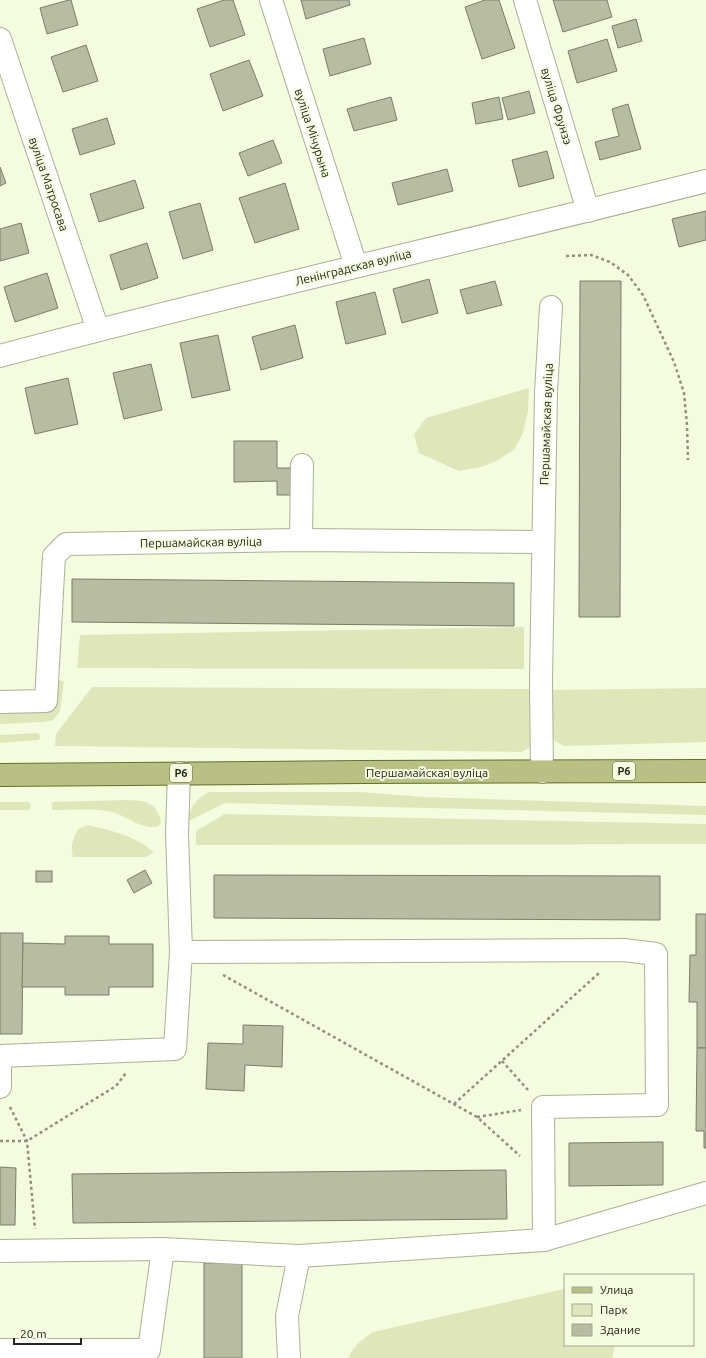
<svg xmlns="http://www.w3.org/2000/svg" width="706" height="1358" font-family="Ubuntu,sans-serif">
<rect width="100%" height="100%" fill="#f5fbdf"/>
<g fill="#dfe7ba">
<polygon points="529,388 528,411 523,433 514,450 496,461 481,467 459,471 419,453 414,434 426,418"/>
<polygon points="524,627 524,669 77,668 80,635"/>
<polygon points="59,680 64,681 60,711 53,720 44,722 0,724 0,711 52,710"/>
<polygon points="92,687 533,689 533,740 529,748 521,752 55,746 56,734"/>
<polygon points="706,688 706,742 564,746 555,741 552,735 550,690"/>
<polygon points="38,733 40,736 39,740 0,743 0,735"/>
<path d="M209,792h151l63,5 283,9v9l-481,-12 -37,18c3,-15 7,-21 21,-29z"/>
<path d="M127,800c18,1 29,1 34,21l-2,5c-16,5 -32,-10 -47,-14 -20,-4 -41,-2 -60,-2v-8z"/>
<polygon points="0,802 29,802 31,806 29,810 0,810"/>
<polygon points="225,814 706,824 706,844 196,845 196,831"/>
<path d="M88,825c21,5 52,12 66,28l-9,4h-72c-3,-11 0,-18 5,-28z"/>
<path d="M564,1289h1v56h50l-3,13h-264c6,-12 14,-19 25,-26z"/>
</g>
<g fill="#b8bda2" stroke="#797e65">
<polygon points="69,0 71,0 78,25 47,34 40,8"/>
<polygon points="224,0 233,0 245,35 210,47 197,9"/>
<polygon points="301,0 349,0 350,5 306,19"/>
<polygon points="485,0 499,0 515,48 482,59 465,7"/>
<polygon points="553,0 607,0 612,17 563,32"/>
<polygon points="636,19 642,41 618,48 612,26"/>
<polygon points="364,38 371,64 330,76 323,49"/>
<polygon points="607,39 617,71 577,83 568,51"/>
<polygon points="86,45 98,81 63,92 51,57"/>
<polygon points="249,60 263,96 223,111 210,74"/>
<polygon points="529,91 535,113 508,120 502,98"/>
<polygon points="391,97 397,120 354,131 347,109"/>
<polygon points="499,97 503,119 476,124 472,103"/>
<polygon points="628,104 641,149 600,160 595,142 619,136 612,109"/>
<polygon points="107,118 115,144 80,155 72,129"/>
<polygon points="273,140 282,163 248,176 239,153"/>
<polygon points="547,151 554,178 519,187 512,160"/>
<polygon points="0,167 6,183 0,186"/>
<polygon points="447,169 453,191 398,205 392,183"/>
<polygon points="135,180 144,208 99,222 90,194"/>
<polygon points="285,183 299,229 255,243 239,198"/>
<polygon points="200,203 213,250 183,259 169,212"/>
<polygon points="706,211 706,240 679,247 672,219"/>
<polygon points="21,223 29,253 0,261 0,229"/>
<polygon points="147,243 158,278 121,290 110,255"/>
<polygon points="47,273 58,308 15,322 4,287"/>
<polygon points="429,279 438,313 402,323 393,289"/>
<polygon points="495,281 502,305 467,314 460,290"/>
<polygon points="580,281 621,281 620,617 579,617"/>
<polygon points="375,292 386,334 346,344 336,302"/>
<polygon points="295,325 303,358 261,370 252,337"/>
<polygon points="218,335 230,390 192,398 180,343"/>
<polygon points="151,364 162,410 124,419 113,373"/>
<polygon points="68,378 78,424 35,434 25,388"/>
<polygon points="234,441 277,441 277,468 298,468 298,495 277,495 277,481 234,482"/>
<polygon points="72,579 514,583 514,626 72,622"/>
<polygon points="145,870 152,883 134,893 127,880"/>
<rect x="36" y="871" width="16" height="11"/>
<polygon points="214,875 660,876 660,920 214,918"/>
<polygon points="696,914 706,914 706,1048 697,1048 697,1002 689,1002 690,955 696,955"/>
<polygon points="0,933 23,933 22,1034 0,1034"/>
<polygon points="65,936 109,936 109,944 153,944 153,987 109,987 109,995 65,995 65,987 22,987 23,943 65,944"/>
<polygon points="243,1025 283,1026 282,1067 245,1065 244,1091 206,1089 208,1043 243,1044"/>
<polygon points="697,1048 706,1048 706,1148 704,1148 704,1131 696,1131"/>
<polygon points="663,1142 663,1185 569,1186 569,1143"/>
<polygon points="0,1167 16,1168 15,1225 0,1225"/>
<polygon points="506,1170 507,1219 73,1223 72,1174"/>
<rect x="204" y="1263" width="38" height="95"/>
</g>
<g fill="none" stroke-linecap="round" stroke-linejoin="round">
<g stroke="#abb096" stroke-width="24">
<g id="minor">
<polyline points="271,0 356,266"/>
<polyline points="525,0 588,211"/>
<polyline points="0,39 98,330"/>
<path d="M0,356c234,-63 471,-115 706,-175"/>
<polyline points="301,540 302,465"/>
<polyline points="0,702 46,701 54,556 66,544 301,540 543,542"/>
<polyline points="542,772 541,681 546,392 551,307"/>
<polyline points="179,773 177,833 181,952 624,950 656,954 657,1105 543,1107 544,1240"/>
<polyline points="0,1087 0,1056 175,1049 181,952"/>
<polyline points="0,1251 163,1249"/>
<polyline points="0,1350 149,1350 163,1249 299,1256 544,1240 706,1193"/>
<polyline points="289,1358 287,1316 299,1256"/>
</g>
</g>
<g stroke="#676f2a" stroke-width="24">
<polyline id="major" points="0,775 362,772 706,771"/>
</g>
<g stroke="#8d917e" stroke-width="2.5" stroke-dasharray="3 3" stroke-linecap="butt">
<polyline points="566,256 591,255 610,262 628,275 643,295 674,362 684,393 687,425 688,460"/>
<polyline points="223,975 477,1117 520,1156"/>
<polyline points="502,1061 528,1090"/>
<polyline points="454,1104 599,973"/>
<polyline points="10,1107 27,1141 35,1229"/>
<polyline points="477,1117 521,1110"/>
<polyline points="0,1141 27,1141 116,1086 126,1073"/>
</g>
<use href="#minor" stroke="#fff" stroke-width="22"/>
<use href="#major" stroke="#b9c083" stroke-width="22"/>
</g>
<g text-anchor="middle" dominant-baseline="central" stroke-width="4" stroke-linejoin="round" paint-order="stroke">
<g fill="#f5fbdf" stroke="#636757" stroke-width="1">
<rect x="613" y="762" width="22" height="18" rx="3"/>
<rect x="170" y="764" width="22" height="18" rx="3"/>
</g>
<g font-size="11" font-weight="bold" fill="#25271d">
<text x="624" y="771">Р6</text>
<text x="181" y="773">Р6</text>
</g>
<g font-size="12" fill="#25271d" stroke="#f5fbdf">
<text transform="translate(557 106) rotate(73)">вуліца Фрунзэ</text>
<text transform="translate(313 133) rotate(72)">вуліца Мічурына</text>
<text transform="translate(49 184) rotate(71)">вуліца Матросава</text>
<text transform="translate(353 267) rotate(-14)">Ленінградская вуліца</text>
<text transform="translate(546 424) rotate(-88)">Першамайская вуліца</text>
<text transform="translate(201 542) rotate(-1)">Першамайская вуліца</text>
<text x="427" y="772">Першамайская вуліца</text>
</g>
</g>
<rect x="564" y="1274" width="130" height="72" fill="#f5fbdf" stroke="#a2a691"/>
<rect x="572" y="1287" width="20" height="6" fill="#b9c083" stroke="#a2a691"/>
<text x="600" y="1294" font-size="12" fill="#25271d">Улица</text>
<rect x="572" y="1304" width="20" height="12" fill="#dfe7ba" stroke="#a2a691"/>
<text x="600" y="1314" font-size="12" fill="#25271d">Парк</text>
<rect x="572" y="1324" width="20" height="12" fill="#b8bda2" stroke="#a2a691"/>
<text x="600" y="1334" font-size="12" fill="#25271d">Здание</text>
<path d="M14 1338v6h67v-6" fill="none" stroke="#25271d" stroke-width="2"/>
<text x="20" y="1338" font-size="12" fill="#25271d" stroke="#f5fbdf" stroke-width="3" paint-order="stroke">20 m</text>
</svg>
